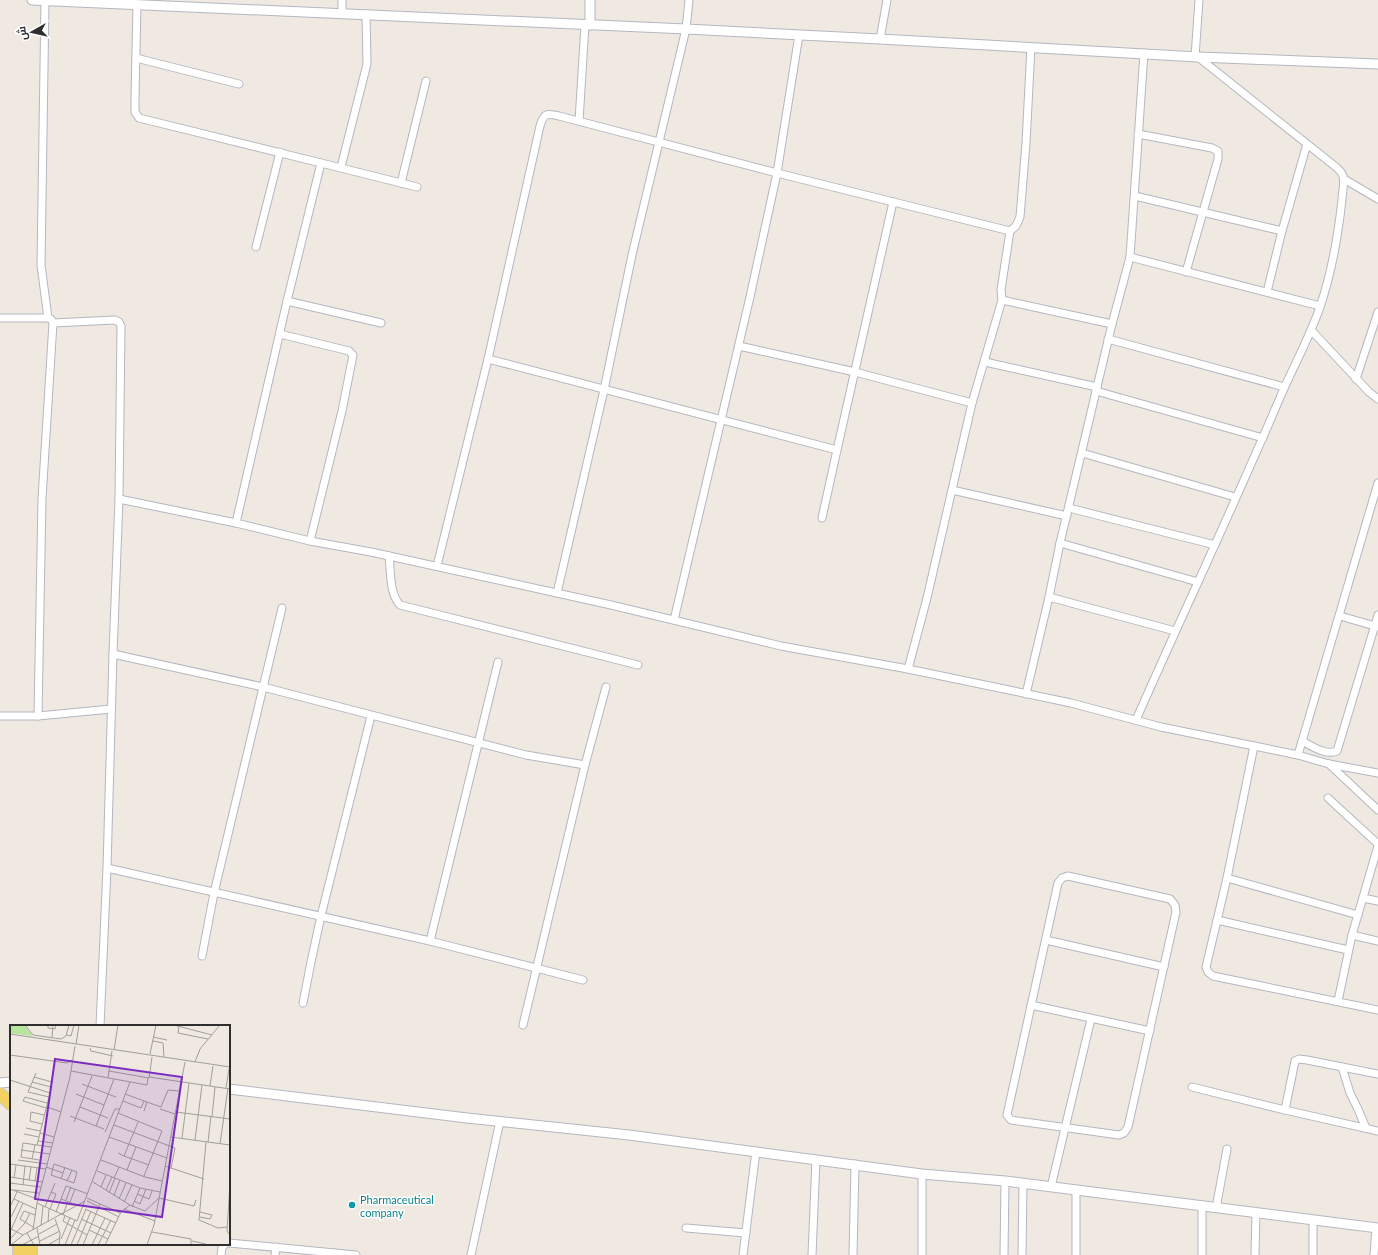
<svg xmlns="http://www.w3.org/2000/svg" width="1378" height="1255" font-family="Lato,Cairo,sans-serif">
<rect width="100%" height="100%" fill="#efe9e1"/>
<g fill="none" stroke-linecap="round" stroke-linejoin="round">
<g stroke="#b4b7c1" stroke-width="9">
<g id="minor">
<polyline points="342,0 342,14"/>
<polyline points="45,1 41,265 48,318"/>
<polyline points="137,4 135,98 135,112 139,118 321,163 287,301"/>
<polyline points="880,39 887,0"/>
<polyline points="1195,57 1199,0"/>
<polyline points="136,58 239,84"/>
<polyline points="579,121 585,25"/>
<polyline points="1138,134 1212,148 1218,151 1218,159 1186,272"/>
<polyline points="321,163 417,187"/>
<polyline points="341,167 367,64 366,14"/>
<polyline points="1344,179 1378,199"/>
<polyline points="401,183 426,81"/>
<polyline points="1135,196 1282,231 1267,292"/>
<polyline points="1282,231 1307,144"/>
<polyline points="256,247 280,152"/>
<polyline points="1130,257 1320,306"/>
<polyline points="1002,300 1112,324"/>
<polyline points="0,318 48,318 51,319 53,323 42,498 38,716"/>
<polyline points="53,323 115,320 119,322 121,326 119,499 113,654 107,868 100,1026"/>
<polyline points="1311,330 1369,392 1378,399"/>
<polyline points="280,334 349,351 353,355 342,411 310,541"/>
<polyline points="1108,339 1284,387"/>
<polyline points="739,346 855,372 972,403"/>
<polyline points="488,359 837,450 822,518"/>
<polyline points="985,362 1097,387"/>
<polyline points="1356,379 1378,312"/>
<polyline points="1096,391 1263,438"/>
<polyline points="837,450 893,202"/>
<polyline points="1082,453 1235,497"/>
<polyline points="952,490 1067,516"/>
<polyline points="119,499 236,523 310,541 371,552 611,605 781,646 908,669 1071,703 1161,727 1298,755 1329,764 1378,773"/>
<polyline points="1069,508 1215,545"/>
<polyline points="236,523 287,301 381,323"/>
<polyline points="1060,543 1198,582"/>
<path d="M389,556c2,15 0,37 11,49l238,60"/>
<path d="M437,566l51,-207 52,-233c4,-13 6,-13 19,-10l218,57 233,58"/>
<polyline points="557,593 604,390 632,255 686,29 689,0"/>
<polyline points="1049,597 1175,631"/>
<polyline points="1340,616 1378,627"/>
<polyline points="674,620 750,297 777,173 799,35"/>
<polyline points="113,654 263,687 526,755 585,765"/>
<polyline points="908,669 927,598 972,403 1002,300 1001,290 1010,231 1016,226 1020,217 1026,143 1031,47"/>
<polyline points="1026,694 1049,597 1060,543 1097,387 1112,324 1130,257 1144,53"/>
<polyline points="0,716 38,716 111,709"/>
<path d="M1136,720c47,-107 97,-212 143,-320 13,-31 30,-61 41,-93 12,-35 18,-71 22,-107 0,-7 3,-17 1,-24 -1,-4 -4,-6 -7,-9l-138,-110"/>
<path d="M1302,741c10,5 24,15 35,10l41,-136"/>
<polyline points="1254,746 1227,878 1206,967 1208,972 1213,976 1378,1010"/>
<polyline points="1298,755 1378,483"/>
<polyline points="1329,764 1378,810"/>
<polyline points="1328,798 1378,844"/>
<polyline points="107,868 430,941 583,980"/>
<polygon points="1068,876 1170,899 1175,905 1176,912 1128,1127 1124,1133 1119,1135 1011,1120 1007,1115 1058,883 1062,878"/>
<polyline points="1227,878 1358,915"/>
<polyline points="1363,898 1378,901"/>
<polyline points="1217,920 1348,950"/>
<polyline points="1352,935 1378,941"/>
<polyline points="1046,940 1164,967"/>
<polyline points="430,941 498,662"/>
<polyline points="202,956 214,893 282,608"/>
<polyline points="1338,1001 1352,935 1378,846"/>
<polyline points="303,1003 311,962 321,916 371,716"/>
<polyline points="1031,1005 1150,1031"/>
<polyline points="523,1025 585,765 606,687"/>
<polyline points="1342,1067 1350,1093 1357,1107 1366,1128"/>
<polyline points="1192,1087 1285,1110 1378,1131"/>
<polyline points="1285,1110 1295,1061 1299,1059 1307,1060 1378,1074"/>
<polyline points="1051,1187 1091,1019"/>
<polyline points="1216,1208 1227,1149"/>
<polyline points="686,1228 746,1233"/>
<polyline points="229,1243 335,1253"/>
<polyline points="221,1255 222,1248 225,1244"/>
<polyline points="275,1255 276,1247"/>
<polyline points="335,1255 335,1253 356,1255"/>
<polyline points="471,1255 500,1121"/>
<polyline points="743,1255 756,1151"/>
<polyline points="812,1255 816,1159"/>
<polyline points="853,1255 855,1164"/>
<polyline points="922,1255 922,1174"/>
<polyline points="1004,1255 1005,1181"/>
<polyline points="1022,1255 1023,1184"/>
<polyline points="1076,1255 1076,1191"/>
<polyline points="1202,1255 1202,1207"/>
<polyline points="1255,1255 1256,1213"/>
<polyline points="1313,1255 1313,1221"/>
<polyline points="1374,1255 1376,1228"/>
</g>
</g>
<g stroke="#b4b7c1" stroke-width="11">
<g id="tertiary">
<polyline points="32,0 686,29 880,39 1198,57 1378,64"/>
<polyline points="590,25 590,0"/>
<polyline points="0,1083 11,1082"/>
<polyline points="229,1089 467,1118 629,1135 922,1174 1005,1181 1378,1228"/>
</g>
</g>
<g stroke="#c9c9c9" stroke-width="14">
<g id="primary">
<polyline points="0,1094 11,1104"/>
<polyline points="19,1244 19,1255"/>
<polyline points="31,1244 31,1255"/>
</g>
</g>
<use href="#minor" stroke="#fff" stroke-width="7"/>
<use href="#tertiary" stroke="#fff" stroke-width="9"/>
<use href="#primary" stroke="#f2d163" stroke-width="12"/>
</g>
<circle fill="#0f9aa8" stroke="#fff" stroke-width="1.5" cx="352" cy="1205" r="4"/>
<g text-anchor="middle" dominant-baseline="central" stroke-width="3" stroke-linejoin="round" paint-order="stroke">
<g font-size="11" fill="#0d838f" stroke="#fff" text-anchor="start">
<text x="360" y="1199">Pharmaceutical<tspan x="360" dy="13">company</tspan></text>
</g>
</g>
<g transform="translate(10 1025)">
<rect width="220" height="220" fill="#efe9e1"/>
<path d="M0,0h14l9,11 -23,-3z" fill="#b6e59e"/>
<path fill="none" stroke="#a29e99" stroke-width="1" d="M15,0l8,10 28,4 5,-3 3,-11M38,0v3l7,1 1,-4M164,0l38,10M169,1l-1,7 30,6M0,9l220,33M57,10l4,1 3,-11M143,12l14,3M42,13l1,-13M143,16l10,2 1,14M66,19l3,-19M80,23l1,3 22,5M104,25l4,-25M140,29l6,-29M0,30l57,8 5,-3M185,37l5,-13 20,-24M61,46l76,14 1,-7M99,46l40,7 3,-21M26,48l-8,19 21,5M24,52l18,5 -2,11M139,52l81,12M98,53l4,-27M0,55l40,13 -13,52M22,57l19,5M72,59l34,13M200,61l3,-20M216,63l3,-19M66,69l28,11M115,69l22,8 -3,9M113,76l18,7 3,-7M137,77l14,5 7,-17 11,1M37,82l14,5M70,82l28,11M36,83l-23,-7 2,-4 22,6M150,84l15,5M166,87l54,7M108,88l44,18 -18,45M60,91l34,13M202,92l3,-30M64,97l18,-46M32,99l-12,-3 1,-9 13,3M104,100l61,23 -4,20M86,101l18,-47M16,103l14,3M95,107l10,-23h5M30,108l14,4M14,109l15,3M99,112l58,21M161,112l59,8M172,113l7,-55M185,115l7,-55M28,116l15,2M196,117l-7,78 19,8 9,-1M198,117l3,-26M210,119l8,-56M11,125l29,4M108,128l6,3 14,-34M114,131l25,9M22,134l3,-14M8,135l29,4M29,135l-18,-3 2,-14 28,4M91,135l44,17 17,4M0,139l36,5M44,139l23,8 -3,11 -23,-8zM155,141l39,13M36,142l17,6M117,145l9,-23M87,146l43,17 20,4M0,152l32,5M4,153l2,-13M104,153l5,-11M51,154l4,-12M19,155l2,-13M25,156l2,-13M57,156l5,-11M83,157l37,23 15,6 14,-13M0,158l31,4M220,159l-3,47 3,4M13,160l2,-19M91,162l5,-12M0,164l27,10M4,165l25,3M96,165l6,-13M99,168l6,-15M127,169l12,5 3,-8M104,170l6,-15M77,173l33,15M149,173l35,8 2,-6M4,174l22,10M51,174l18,7M109,174l7,-16M56,175l5,-13M77,176l32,16M124,176l6,3 6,-15M60,177l5,-13M114,177l8,-17M27,178l40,18 53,-139M0,182l7,-15M35,182l10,-24M122,182l8,-19M40,184l6,-15 -5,-2M75,184l31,14M114,184l31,12M46,187l10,-26 22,8M53,190l5,-14M55,191l-2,5 24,14M1,192l8,-16M190,192l10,2 2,-4 -12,-3M45,194l5,14 -1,12M71,194l30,14M38,197l1,-13M31,201l2,-20M23,202l-13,-8 4,-8 11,4M27,203l3,17M1,204l12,6M23,205l4,-27 33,-126 5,-31M79,205l19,9M0,207l13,-29M142,207l39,7v6M17,208l7,12M29,209l18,-10M0,214l15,-16 5,-10M51,214l9,-21M30,216l20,-10M182,216l14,3M1,220l12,-10 62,-34M12,220l17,-9M38,220l12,-7M55,220l10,-25M61,220l15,-36M67,220l14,-34M73,220l17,-41M82,220l13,-27M88,220l13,-25M95,220l16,-33 9,-7M137,220l7,-20 31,-163"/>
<path fill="#7b2cbf" fill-opacity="0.15" stroke="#7b2cbf" stroke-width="2" d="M45,34l127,18 -20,140 -127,-18z"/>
<rect width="220" height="220" fill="none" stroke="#2e2e2e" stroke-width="2"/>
</g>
<g transform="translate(32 32) rotate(262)" stroke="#ffffff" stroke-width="3" paint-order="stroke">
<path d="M0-3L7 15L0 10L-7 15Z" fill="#2e2e2e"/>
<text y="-6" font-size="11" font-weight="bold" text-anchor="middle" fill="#2e2e2e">ش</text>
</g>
</svg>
